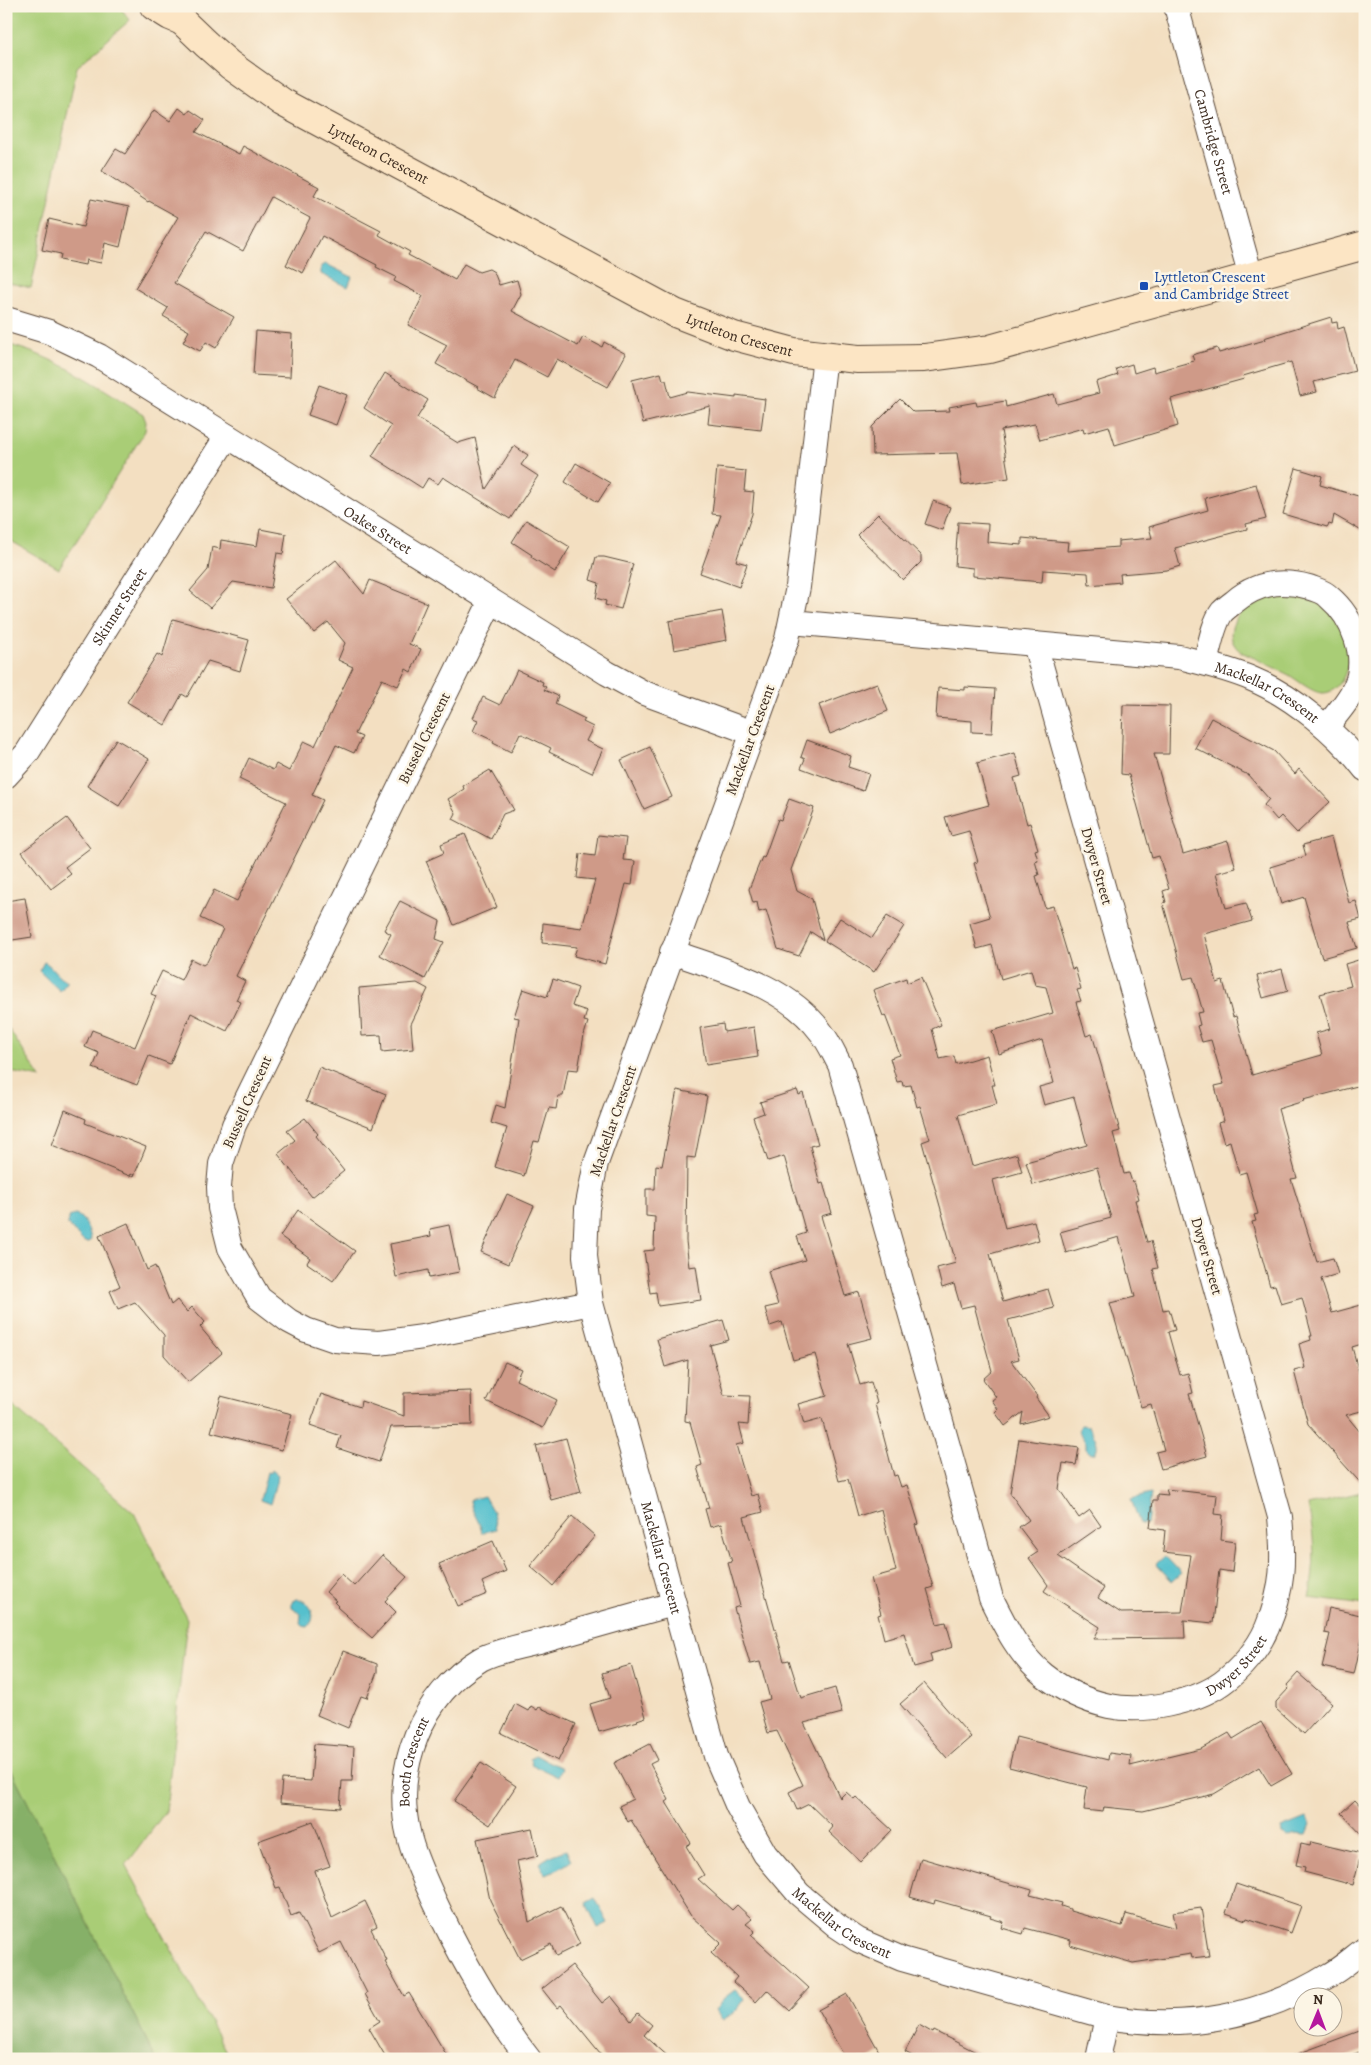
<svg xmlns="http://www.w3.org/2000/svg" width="1371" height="2065" font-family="Alegreya,serif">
<rect width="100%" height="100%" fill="#fcf5e5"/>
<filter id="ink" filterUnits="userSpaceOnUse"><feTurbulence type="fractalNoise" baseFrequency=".02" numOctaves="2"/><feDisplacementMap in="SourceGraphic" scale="10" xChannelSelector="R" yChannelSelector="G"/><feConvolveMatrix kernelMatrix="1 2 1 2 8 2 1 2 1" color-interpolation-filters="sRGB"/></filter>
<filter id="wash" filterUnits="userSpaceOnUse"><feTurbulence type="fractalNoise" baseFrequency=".0096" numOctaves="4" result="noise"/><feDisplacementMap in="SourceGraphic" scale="20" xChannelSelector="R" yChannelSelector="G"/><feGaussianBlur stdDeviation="1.12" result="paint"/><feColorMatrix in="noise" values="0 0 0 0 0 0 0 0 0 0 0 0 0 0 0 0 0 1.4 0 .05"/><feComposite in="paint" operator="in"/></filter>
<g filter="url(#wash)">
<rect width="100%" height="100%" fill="#f3dfc1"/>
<g fill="#a9cd76" stroke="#727c4a">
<polygon points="6,6 119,6 130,20 77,67 31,288 6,282"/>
<path d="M6,344c51,13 93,42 137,70l3,8 -1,9 -86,138 -53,-31z"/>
<path d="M1281,592c21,4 37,5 52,22 5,4 13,28 15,35 3,15 -6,45 -26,44 -11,-1 -23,-12 -33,-18 -16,-8 -32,-16 -48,-23 -25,-20 3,-49 25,-56 5,-2 10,-3 15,-4z"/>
<polygon points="6,1025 41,1078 6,1071"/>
<polygon points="6,1400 134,1513 187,1619 166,1811 126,1865 230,2059 6,2059"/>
<path d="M1365,1491v114l-56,-7c7,-36 6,-57 -1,-93z"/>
</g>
<polygon fill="#86b067" stroke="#606d42" points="6,1759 156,2059 6,2059"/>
<g fill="#54c0cd" stroke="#487576">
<polygon points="326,264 352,277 348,287 321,274 321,266"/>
<path d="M44,962c9,4 12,15 24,19l-8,10 -21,-20z"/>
<path d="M75,1215c9,1 15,16 16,25l-4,3 -4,-2 -16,-17 2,-7z"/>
<path d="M1081,1425l8,1c4,9 12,18 6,27l-4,1 -5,-5v-6l-8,-12z"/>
<polygon points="272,1470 278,1475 270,1504 260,1500 267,1472 271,1473"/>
<polygon points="1151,1494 1147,1524 1140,1524 1131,1499"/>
<path d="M484,1496l9,16 3,17 -14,4c-2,-13 -11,-20 -12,-33z"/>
<polygon points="1165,1556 1181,1573 1172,1581 1156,1564"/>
<path d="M297,1599c14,2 21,18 11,28l-6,-1 -2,-2 1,-10 -9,-6v-6z"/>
<polygon points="535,1755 562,1768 558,1777 531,1764 532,1761 530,1759"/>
<polygon points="1306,1818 1311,1825 1307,1835 1295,1834 1288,1837 1282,1834 1281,1828"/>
<polygon points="566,1850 571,1861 559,1869 545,1874 539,1863 552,1855"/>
<polygon points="595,1898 608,1923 598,1928 586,1903"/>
<polygon points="735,1990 745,1999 736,2011 723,2020 715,2011 724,1998"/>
</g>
<g id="blocks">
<g fill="#cf9a88">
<polygon points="179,108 187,114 190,110 205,120 196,132 239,154 243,146 319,187 314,196 381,231 379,235 410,252 408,255 455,280 464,264 479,272 489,269 494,272 499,285 517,280 521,294 512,311 578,346 583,337 602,347 604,342 626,354 608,387 557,359 547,377 515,360 495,398 477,388 478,387 436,364 447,345 408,325 423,296 394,281 396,277 376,267 377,265 322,236 303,273 286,265 310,218 271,197 243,251 206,231 174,283 234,317 216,348 206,342 200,351 183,342 189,331 163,316 168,308 135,288 178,217 149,201 148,202 102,171 116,149 125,154 154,110 170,121"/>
<polygon points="91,199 129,207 120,247 105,243 101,263 86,260 85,265 60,260 61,254 42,250 49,219 83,227"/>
<polygon points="1331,317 1332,323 1337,322 1338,329 1344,327 1355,371 1314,382 1317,392 1300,396 1291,362 1243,376 1244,379 1171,399 1178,426 1115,445 1109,426 1084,433 1083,428 1040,440 1035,424 1001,430 1009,478 962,485 957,453 873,455 872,427 900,399 913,412 950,411 949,407 976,402 977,406 1005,401 1006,407 1054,394 1057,404 1099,393 1096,382 1118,375 1116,369 1132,364 1134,373 1153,367 1154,372 1194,361 1192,355 1217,348 1219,353 1265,340 1264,338"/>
<polygon points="256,331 292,334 290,377 253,375"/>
<polygon points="385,373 428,400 417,418 458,443 475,438 486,489 514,446 528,455 521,465 538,476 510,519 443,477 438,484 428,478 422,488 372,456 391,426 364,408"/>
<polygon points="661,373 663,380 666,380 670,397 688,392 736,398 736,395 765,399 761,430 708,424 710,406 643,423 632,380"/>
<polygon points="319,385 347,395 336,425 308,415"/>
<polygon points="576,463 610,483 598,502 565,482"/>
<polygon points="717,468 746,471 744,491 754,492 752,514 736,561 747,564 739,587 700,573 721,515 712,514"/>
<polygon points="1296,468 1322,476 1320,485 1365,498 1365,533 1334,515 1332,525 1329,524 1327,527 1283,514"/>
<polygon points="1256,484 1266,519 1246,524 1247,529 1175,548 1180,566 1167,570 1120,574 1121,582 1089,585 1088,573 1043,570 1042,582 973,576 973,568 955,566 958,522 988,524 987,542 1022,545 1022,538 1068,542 1067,551 1118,547 1118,541 1152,538 1149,527 1208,510 1205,498"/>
<polygon points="933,501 950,507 942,530 925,524"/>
<polygon points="878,514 921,555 921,562 903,580 857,535"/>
<polygon points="526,520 570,547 555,572 531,557 532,555 512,542"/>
<polygon points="260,529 286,534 283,554 277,553 271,588 233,582 210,608 190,591 208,570 212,547 220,549 221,540 257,546"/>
<polygon points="596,557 604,557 633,564 621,609 605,605 606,601 596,598 599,583 590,580"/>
<polygon points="336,560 364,594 370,580 427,603 409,644 421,649 411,672 406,669 398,686 382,679 355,734 362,737 354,753 336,745 312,795 323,800 236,976 245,981 236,1000 241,1002 227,1031 191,1013 170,1064 149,1056 137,1085 93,1068 99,1053 85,1047 92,1030 135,1047 156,996 151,994 162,971 181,980 191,959 203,965 207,962 223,929 200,918 214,890 237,901 286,802 239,779 249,758 273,770 276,764 289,771 304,741 315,746 353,667 338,660 345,643 328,622 314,633 286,599"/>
<polygon points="722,611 727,640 674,650 669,621"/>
<polygon points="173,619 249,640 240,671 208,661 187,697 182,694 165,725 127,702 157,654 162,657"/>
<polygon points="517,670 543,682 542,685 546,687 544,690 558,696 555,704 585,719 583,722 593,727 586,741 603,749 592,773 549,752 551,748 520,733 511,752 493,743 494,741 473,731 478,720 473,718 483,697 500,705"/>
<polygon points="877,683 888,711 830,734 819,705"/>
<polygon points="965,687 995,689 992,733 972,732 972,721 936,718 938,688 965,690"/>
<polygon points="1123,705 1170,706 1169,754 1154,754 1183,854 1228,841 1236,868 1216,873 1226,908 1246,903 1252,921 1204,934 1217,983 1223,981 1233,1017 1236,1016 1252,1075 1322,1055 1316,1033 1330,1029 1320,994 1351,986 1345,964 1365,958 1365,1084 1303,1100 1304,1101 1278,1109 1297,1178 1291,1179 1317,1262 1333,1258 1338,1274 1321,1279 1332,1313 1365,1304 1365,1343 1352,1347 1361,1380 1365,1379 1365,1410 1346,1415 1365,1438 1365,1488 1308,1424 1294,1371 1305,1368 1299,1344 1311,1340 1310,1336 1312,1336 1302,1298 1281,1304 1275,1285 1270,1286 1252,1222 1256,1221 1254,1215 1258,1214 1246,1172 1239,1174 1230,1141 1224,1143 1218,1123 1224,1121 1215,1086 1224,1084 1211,1040 1202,1042 1197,1026 1200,1025 1197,1013 1203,1012 1193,977 1184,979 1163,903 1166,902 1163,891 1169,889 1159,856 1152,858 1129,775 1121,774"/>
<polygon points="1211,718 1274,751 1295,774 1299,769 1330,802 1297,833 1281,816 1277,820 1264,805 1269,799 1248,775 1195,748"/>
<polygon points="116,739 149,759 119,806 87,786"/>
<polygon points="807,740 851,756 848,767 869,774 863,791 801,768 805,759 801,757"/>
<polygon points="650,747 672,797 644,809 621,760"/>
<polygon points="1015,753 1021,776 1014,778 1027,824 1030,823 1038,849 1035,850 1038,860 1035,861 1039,875 1036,876 1045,908 1053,906 1072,969 1075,968 1081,989 1077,990 1081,1001 1076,1002 1086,1036 1092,1034 1105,1078 1120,1131 1113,1133 1124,1174 1129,1173 1132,1182 1134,1181 1139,1199 1135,1200 1147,1242 1151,1241 1158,1268 1153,1269 1163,1310 1169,1309 1175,1330 1168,1332 1180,1375 1188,1373 1193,1393 1189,1394 1207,1456 1161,1469 1156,1452 1164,1450 1151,1404 1141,1407 1110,1303 1135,1297 1119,1237 1066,1253 1060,1232 1111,1218 1097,1167 1033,1185 1026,1162 1087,1145 1074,1097 1044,1105 1039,1087 1054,1083 1042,1040 999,1054 992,1031 1053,1013 1046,987 1035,985 1031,970 1001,979 992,945 977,949 970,923 990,917 974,863 978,862 969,831 951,836 945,817 989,805 977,763"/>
<polygon points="490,770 514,810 503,814 491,839 453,819 456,813 448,799 464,789 463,786"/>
<polygon points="789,799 814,808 791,870 797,891 812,899 823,940 811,932 799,956 778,949 766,910 759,912 757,902 753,903 749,889 762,857 764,858 778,819 781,820"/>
<polygon points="67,818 90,848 65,867 71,874 51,889 22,852"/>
<polygon points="465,834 497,907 454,925 426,861 444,853 441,844"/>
<polygon points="598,835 626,838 623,860 635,861 632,885 626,884 605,964 574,956 577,947 542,943 543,923 582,928 595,880 577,878 580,854 595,856"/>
<polygon points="1331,837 1349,903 1356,901 1361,919 1349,922 1357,948 1322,958 1304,897 1281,904 1270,867 1306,856 1303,845"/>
<polygon points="25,898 32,937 6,941 6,901"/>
<polygon points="400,901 440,921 436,939 444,942 425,979 380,955 391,934 384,930"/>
<polygon points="887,916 904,926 874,972 825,941 840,918 872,938"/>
<polygon points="1282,969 1288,991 1263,998 1257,976"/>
<polygon points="921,977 941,1025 932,1029 940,1059 954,1056 956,1064 987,1055 995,1085 992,1085 997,1104 958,1115 972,1166 1017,1154 1022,1172 993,1180 1005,1228 1034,1221 1039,1240 990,1254 1003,1302 1048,1289 1054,1308 1008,1320 1019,1359 1011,1361 1037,1396 1036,1398 1049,1416 1021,1424 1023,1412 1005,1426 995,1412 998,1409 992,1400 996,1397 983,1379 992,1371 974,1305 961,1308 954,1284 942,1288 937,1268 956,1263 922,1142 930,1139 920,1106 917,1107 911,1085 903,1086 902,1081 897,1082 890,1058 900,1055 885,1015 883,1016 873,990 906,978 907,983"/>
<polygon points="553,979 578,988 572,1006 587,1011 584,1021 588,1022 584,1035 578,1070 568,1069 563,1096 558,1096 556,1109 549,1108 539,1142 534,1141 524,1176 495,1167 507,1128 491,1123 496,1105 505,1108 519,1018 514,1017 523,989 547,997"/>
<polygon points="417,983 428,989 411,1024 413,1049 382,1052 381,1035 362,1036 359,988"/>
<polygon points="723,1024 724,1032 754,1027 758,1057 706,1065 700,1028"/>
<polygon points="319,1067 386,1094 373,1128 306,1101"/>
<polygon points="677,1090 707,1096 695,1158 687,1157 686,1241 689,1267 696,1266 701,1300 658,1306 656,1292 650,1293 644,1251 654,1250 655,1217 646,1216 646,1189 655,1189 656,1165 662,1166"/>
<polygon points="797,1090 799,1095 803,1093 818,1144 810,1146 820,1184 823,1183 832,1213 821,1216 845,1296 859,1292 872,1338 848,1344 860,1385 871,1382 877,1403 875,1404 894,1476 897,1475 901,1487 907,1485 919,1524 915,1525 933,1587 927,1589 937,1624 946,1622 953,1647 930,1654 932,1662 914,1667 904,1633 884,1639 878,1615 881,1614 871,1578 896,1571 881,1509 858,1516 848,1479 839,1481 822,1419 804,1424 798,1404 827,1396 815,1354 793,1360 782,1322 770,1326 765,1308 778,1305 768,1271 805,1260 797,1236 806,1233 784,1156 768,1161 753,1117 764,1113 760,1102"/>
<polygon points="65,1110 86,1119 85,1123 146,1147 134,1176 131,1174 130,1176 52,1145"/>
<polygon points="305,1118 318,1134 316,1136 344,1171 312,1197 278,1154 295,1140 287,1131"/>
<polygon points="507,1194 534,1206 508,1264 481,1252"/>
<polygon points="298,1210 355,1251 333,1281 307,1263 310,1258 280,1236"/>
<polygon points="128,1223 147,1270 155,1266 171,1305 177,1300 187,1312 192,1307 205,1322 200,1327 222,1353 188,1382 164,1355 164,1335 135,1302 118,1309 110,1291 120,1286 99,1236"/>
<polygon points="449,1225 459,1272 429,1278 428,1270 396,1277 390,1244 431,1236 430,1229"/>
<polygon points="723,1320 729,1340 710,1345 724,1395 750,1396 748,1425 739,1424 744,1443 736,1445 751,1496 758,1494 763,1512 744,1517 784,1661 789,1660 801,1698 835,1688 842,1713 804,1723 840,1798 846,1792 854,1799 856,1797 892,1830 861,1862 829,1832 833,1827 809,1804 797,1810 789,1792 803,1785 777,1731 768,1733 759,1702 770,1699 760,1662 750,1664 734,1608 740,1606 728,1563 732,1562 721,1524 710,1527 705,1509 709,1508 697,1467 702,1465 690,1422 685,1421 688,1360 665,1367 657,1339"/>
<polygon points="505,1362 521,1369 516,1380 557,1400 543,1428 486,1401"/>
<polygon points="471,1391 472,1425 391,1427 379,1462 337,1448 341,1436 310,1425 321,1394 360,1407 361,1401 404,1416 404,1393"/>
<polygon points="221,1396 292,1414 282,1450 211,1432"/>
<polygon points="566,1438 581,1492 551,1500 536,1446"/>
<polygon points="1019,1439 1079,1448 1076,1465 1063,1463 1059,1489 1079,1518 1090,1510 1101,1526 1058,1556 1104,1588 1098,1598 1121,1613 1182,1612 1191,1555 1163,1552 1165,1530 1150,1528 1153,1500 1157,1500 1157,1494 1168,1495 1166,1489 1217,1495 1215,1514 1223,1515 1221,1540 1235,1542 1232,1572 1219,1570 1213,1623 1184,1620 1185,1638 1094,1639 1100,1627 1044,1591 1048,1585 1029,1558 1038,1552 1019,1527 1029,1520 1010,1493"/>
<polygon points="572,1516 595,1536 553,1586 530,1566"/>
<polygon points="493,1541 506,1571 482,1582 487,1594 458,1606 439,1564"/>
<polygon points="382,1555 407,1577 385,1601 396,1612 372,1638 337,1607 338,1606 334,1602 336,1601 326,1592 341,1574 354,1586"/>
<polygon points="1329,1608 1365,1616 1365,1625 1354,1674 1322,1667 1330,1634 1324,1633"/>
<polygon points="343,1651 377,1664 377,1672 367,1698 361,1696 348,1728 317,1715"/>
<polygon points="631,1665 646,1717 637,1720 638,1721 599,1732 590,1704 610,1698 602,1673"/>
<polygon points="1298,1673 1332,1703 1304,1734 1276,1709 1276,1702 1289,1688 1287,1685"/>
<polygon points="924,1683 971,1737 947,1758 900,1704"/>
<polygon points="515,1704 528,1711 531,1706 537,1710 539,1707 576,1724 558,1761 501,1733"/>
<polygon points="1261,1722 1292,1774 1271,1786 1259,1767 1214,1794 1143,1811 1104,1807 1103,1812 1084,1810 1087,1787 1009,1767 1016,1737 1108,1760 1109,1753 1131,1756 1130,1766 1201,1749 1229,1733 1233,1739"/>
<polygon points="314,1744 354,1747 352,1781 342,1781 340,1808 280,1803 282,1779 311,1781"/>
<polygon points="650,1744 658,1760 650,1764 669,1800 666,1802 691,1843 686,1846 704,1875 698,1879 732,1910 737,1905 752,1919 746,1924 755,1931 751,1935 809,1988 789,2010 767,1990 756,2002 733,1982 737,1977 711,1953 721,1943 691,1916 631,1820 628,1822 619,1806 633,1799 614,1763"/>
<polygon points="481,1763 516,1786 490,1825 454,1801"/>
<polygon points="1355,1800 1365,1811 1365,1838 1341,1813"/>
<polygon points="313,1821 330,1866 315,1871 332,1918 365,1901 377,1926 371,1929 387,1961 385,1962 404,1996 409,1993 449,2059 387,2059 369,2028 380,2021 365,1994 367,1993 341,1942 319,1953 299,1913 291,1916 280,1887 276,1888 258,1841"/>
<polygon points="532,1828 538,1856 517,1861 529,1922 561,1906 580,1944 556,1956 551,1944 520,1959 490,1900 477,1839"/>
<polygon points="1311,1842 1361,1854 1353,1885 1304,1872 1305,1867 1296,1865 1301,1844 1310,1846"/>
<polygon points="921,1858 1032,1890 1030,1895 1062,1903 1061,1906 1070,1909 1070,1911 1122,1926 1126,1914 1176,1928 1173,1912 1201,1908 1209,1956 1192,1958 1191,1954 1133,1963 1070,1945 1071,1940 1025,1928 1023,1934 1002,1928 1004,1922 990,1918 991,1916 935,1900 934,1904 910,1897"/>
<polygon points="1236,1884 1301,1906 1291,1933 1247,1918 1246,1920 1226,1913"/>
<polygon points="572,1965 602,2003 611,1996 631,2021 638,2013 652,2025 644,2035 671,2059 605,2059 561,2005 557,2008 542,1989"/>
<polygon points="847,1994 880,2053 869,2059 846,2059 818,2010"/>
<polygon points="919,2025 933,2033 934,2031 990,2059 918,2059 905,2052"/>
<polygon points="1365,2029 1365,2050 1340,2059 1293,2059 1292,2056"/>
</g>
</g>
</g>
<g filter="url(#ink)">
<use href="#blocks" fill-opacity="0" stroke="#574536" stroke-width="1"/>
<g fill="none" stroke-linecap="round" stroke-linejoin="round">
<g stroke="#574536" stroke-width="26">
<g id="street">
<path id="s1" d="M1176,6l75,271"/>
<path id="s2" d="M6,319l43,13 50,24 508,317 37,20 109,40"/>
<path id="s3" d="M825,356l-27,231 -11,52 -191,524 -9,46 -2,47 6,47 125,453 22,51 27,47 34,40 38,32 21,14 44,19 205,58c78,14 156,0 224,-43 12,-7 23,-17 34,-25"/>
<polyline points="491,601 234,1125 221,1164 219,1187 220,1208 230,1248 259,1298 289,1321 306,1330 335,1340 379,1343 423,1337 591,1303"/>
<path id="s4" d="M791,622l388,35c24,6 50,12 73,22 41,17 86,55 113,90"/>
<path d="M1205,663c4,-14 8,-39 17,-51 3,-3 8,-7 12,-10 22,-19 46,-23 75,-15 7,3 15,4 20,10 24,20 40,60 26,90 -7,15 -19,28 -29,40"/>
<path id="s5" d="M6,776l21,-23 200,-317"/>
<path id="s6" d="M672,952c53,19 114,33 149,80 8,10 13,22 19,33l151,533c14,28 28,57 53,77 19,15 42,26 65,31 33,7 85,-3 113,-23 18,-13 36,-34 45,-55 17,-40 17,-69 13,-111l-245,-873"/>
<path id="s7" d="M529,2059c-39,-49 -69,-103 -95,-159 -9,-21 -20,-42 -25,-64 -17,-67 13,-142 72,-177 15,-8 41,-13 58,-17 45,-13 90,-26 135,-38"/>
<polyline points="1098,2059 1107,2017"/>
</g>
</g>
<g stroke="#574536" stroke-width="30">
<g id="secondary">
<polyline points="154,6 170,16 182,21"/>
<path id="s8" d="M177,6l5,15 24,23 24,21 52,37 393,211 59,23 60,16 64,7 66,-1 66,-9 375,-104"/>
</g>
</g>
<use href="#street" stroke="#fff" stroke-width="24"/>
<use href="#secondary" stroke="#fce5c4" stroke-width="28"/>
</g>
</g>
<rect fill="#1a4fb4" stroke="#fcf5e5" stroke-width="2" x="1139" y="281" width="10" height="10" rx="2.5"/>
<g text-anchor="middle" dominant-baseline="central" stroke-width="5" stroke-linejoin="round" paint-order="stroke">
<g font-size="15" fill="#3b2a1e" stroke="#fcf5e5">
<text stroke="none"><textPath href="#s1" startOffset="141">Cambridge Street</textPath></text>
<text stroke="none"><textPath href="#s8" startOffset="254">Lyttleton Crescent</textPath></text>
<text stroke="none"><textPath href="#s8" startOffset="659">Lyttleton Crescent</textPath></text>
<text stroke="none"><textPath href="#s2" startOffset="429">Oakes Street</textPath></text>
<text stroke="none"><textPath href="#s5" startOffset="204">Skinner Street</textPath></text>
<text stroke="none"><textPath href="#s4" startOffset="485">Mackellar Crescent</textPath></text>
<text transform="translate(424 738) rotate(-64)">Bussell Crescent</text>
<text transform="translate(750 740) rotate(-70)">Mackellar Crescent</text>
<text transform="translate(1097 866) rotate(74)">Dwyer Street</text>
<text transform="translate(247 1102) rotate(-66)">Bussell Crescent</text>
<text transform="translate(613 1121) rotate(-71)">Mackellar Crescent</text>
<text transform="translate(1207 1256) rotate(74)">Dwyer Street</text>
<text stroke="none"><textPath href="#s3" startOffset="1249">Mackellar Crescent</textPath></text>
<text stroke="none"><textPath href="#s6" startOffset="1071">Dwyer Street</textPath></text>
<text stroke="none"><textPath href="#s7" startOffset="330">Booth Crescent</textPath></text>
<text stroke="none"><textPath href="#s3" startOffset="1669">Mackellar Crescent</textPath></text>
</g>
<g font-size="15" fill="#164399" stroke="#fcf5e5" text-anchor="start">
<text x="1154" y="277">Lyttleton Crescent<tspan x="1154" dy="17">and Cambridge Street</tspan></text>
</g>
</g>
<rect width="1371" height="2065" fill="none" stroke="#fcf5e5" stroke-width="25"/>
<g transform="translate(1318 2012) rotate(1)"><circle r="24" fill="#fcf5e5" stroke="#afa495"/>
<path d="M0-4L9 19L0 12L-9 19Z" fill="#b5179e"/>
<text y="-8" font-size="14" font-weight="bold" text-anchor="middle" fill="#3b2a1e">N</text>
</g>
</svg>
